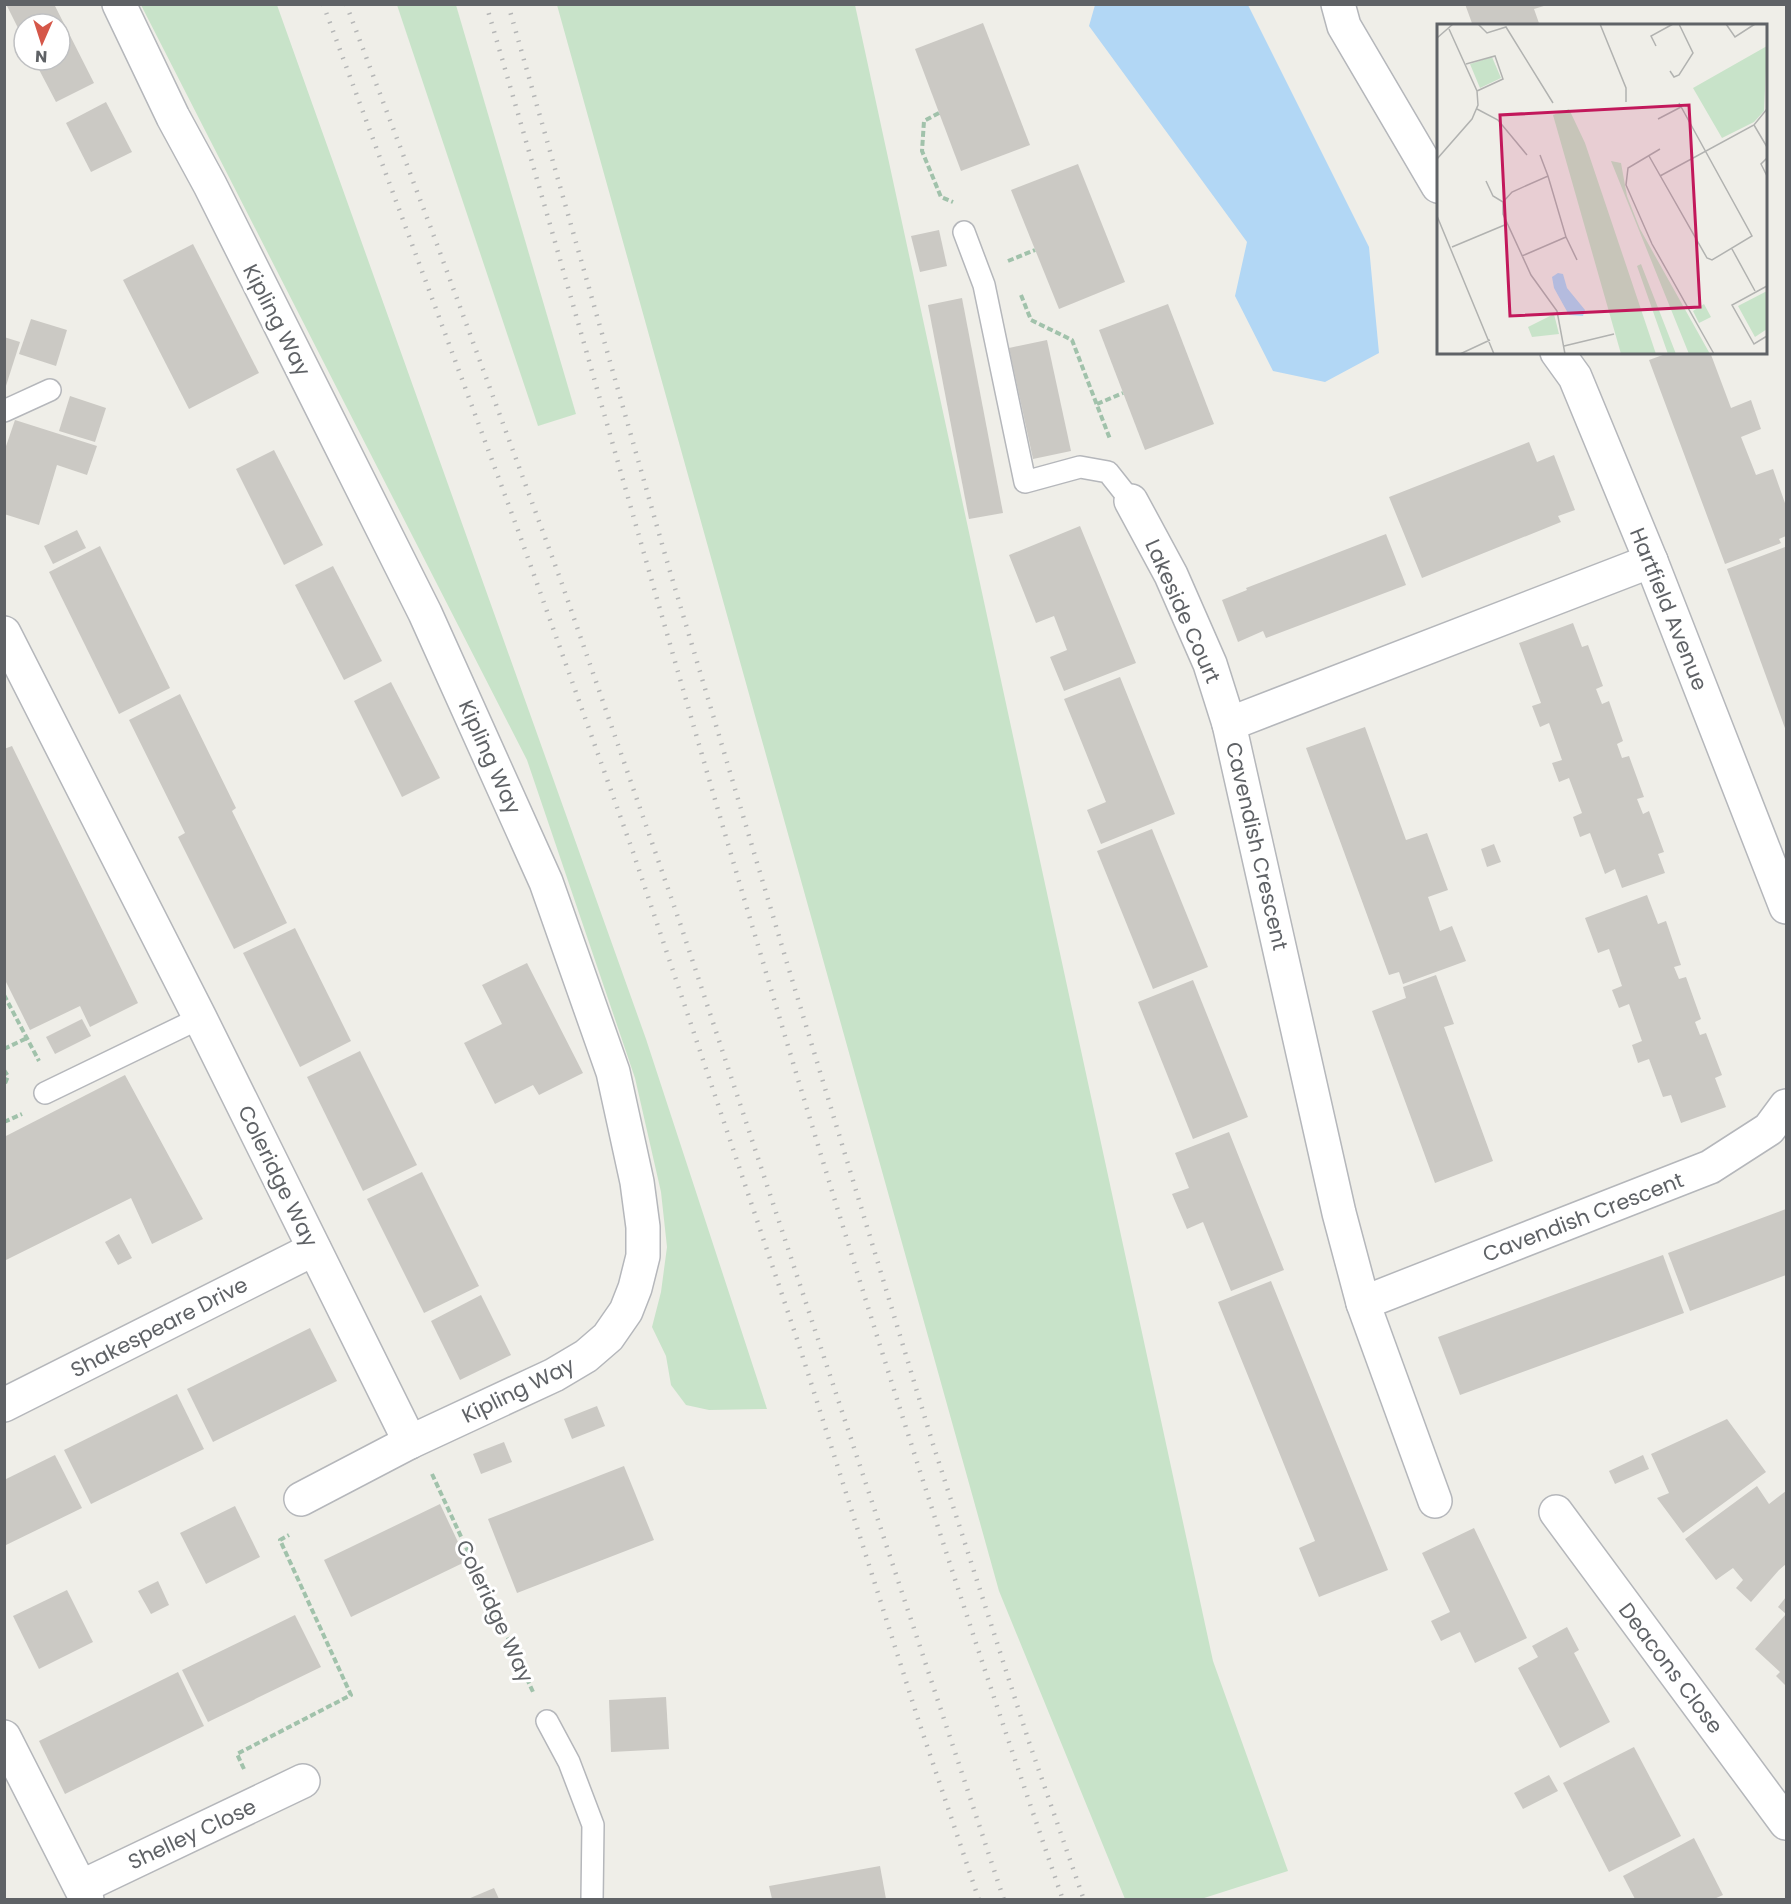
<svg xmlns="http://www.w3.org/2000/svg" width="1791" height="1904" font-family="Poppins,sans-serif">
<rect width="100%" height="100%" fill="#efeee8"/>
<g fill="#c8e3c9">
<polygon points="141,5 277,5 646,1039 767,1409 709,1410 686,1405 671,1385 666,1356 652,1327 661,1292 667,1247 661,1192 635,1078 527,760"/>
<polygon points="397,5 456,5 576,414 538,426"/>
<polygon points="557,5 855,5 1213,1661 1288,1871 1201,1899 1125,1899 999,1591"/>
</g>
<polygon fill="#b2d7f5" points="1095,5 1248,5 1369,247 1379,353 1325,382 1273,371 1235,296 1247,242 1089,26"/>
<g fill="#cbc9c4">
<polygon points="10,4 54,4 94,83 56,102 34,60 60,60 60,24 24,24 24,40 7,6"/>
<polygon points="1465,4 1547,4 1547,5 1534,9 1540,26 1473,26"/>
<polygon points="983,23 1030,145 961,171 915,49"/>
<polygon points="106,102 132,152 91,172 66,123"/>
<polygon points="1078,164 1125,282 1059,309 1011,190"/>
<polygon points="939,230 947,266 920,272 911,236"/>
<polygon points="193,244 259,373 189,409 123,280"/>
<polygon points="962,298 1003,513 969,519 928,305"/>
<polygon points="1168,304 1214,424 1145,450 1099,330"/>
<polygon points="31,319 67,330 56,366 19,354"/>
<polygon points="4,337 20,342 5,389 4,389"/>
<polygon points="1047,340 1071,451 1033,459 1009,348"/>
<polygon points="1671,352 1710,352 1731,408 1751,400 1761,429 1741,437 1756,475 1773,469 1786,506 1786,536 1779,539 1781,543 1725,564 1649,360"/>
<polygon points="70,396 106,408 95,442 59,431"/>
<polygon points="15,420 97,446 87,475 57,465 39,525 4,514 4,452"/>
<polygon points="1529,442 1537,462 1554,455 1575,510 1558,516 1561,522 1422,578 1389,497"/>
<polygon points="274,450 323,545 284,565 236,469"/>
<polygon points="1080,526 1136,663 1064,691 1050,657 1067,650 1054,616 1036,623 1009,555"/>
<polygon points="77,530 86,548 53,564 44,546"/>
<polygon points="1386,534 1406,585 1266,638 1263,631 1238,642 1222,600 1247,590 1246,588"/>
<polygon points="100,546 170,688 119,714 49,572"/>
<polygon points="1785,547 1786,552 1786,731 1727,569"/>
<polygon points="333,566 382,661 344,680 295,585"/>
<polygon points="1573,623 1582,647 1588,645 1603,686 1596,689 1602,704 1609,701 1623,741 1617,744 1622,758 1629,756 1644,797 1637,799 1643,814 1649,811 1664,852 1658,854 1665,873 1622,888 1615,869 1605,874 1590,833 1580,837 1573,817 1582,813 1569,778 1559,782 1552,763 1562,760 1549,723 1540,727 1532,706 1541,703 1519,643"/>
<polygon points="1120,677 1175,814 1101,844 1087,810 1106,802 1064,699"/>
<polygon points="391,682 440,778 402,797 354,701"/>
<polygon points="180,694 236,808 232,811 287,923 234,949 178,837 185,833 129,720"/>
<polygon points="1365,727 1406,840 1427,833 1448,890 1428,897 1440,931 1452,926 1466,961 1403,984 1399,972 1389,975 1306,748"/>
<polygon points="12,746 138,1003 90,1027 80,1006 30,1030 4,978 4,749"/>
<polygon points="1152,829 1208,967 1153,989 1097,851"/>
<polygon points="1494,844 1501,862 1487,867 1481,849"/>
<polygon points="1647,895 1658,924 1666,921 1681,965 1674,967 1679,979 1686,977 1701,1019 1695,1022 1700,1035 1706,1033 1722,1075 1715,1078 1726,1107 1681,1123 1671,1095 1663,1097 1649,1059 1638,1063 1632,1045 1642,1041 1629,1004 1619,1008 1612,990 1622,986 1609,949 1598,953 1585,918"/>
<polygon points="295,928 351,1041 300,1067 243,953"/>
<polygon points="527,963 583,1073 539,1095 533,1085 495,1104 464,1043 502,1024 482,985"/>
<polygon points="1436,975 1454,1024 1444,1027 1493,1161 1435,1183 1372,1011 1406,998 1403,987"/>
<polygon points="1193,980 1248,1117 1193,1139 1138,1002"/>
<polygon points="82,1019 91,1036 55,1054 46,1037"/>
<polygon points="360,1051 417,1165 363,1191 307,1077"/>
<polygon points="125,1075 203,1219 152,1244 131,1198 4,1261 4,1137"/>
<polygon points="1229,1132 1284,1270 1231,1291 1203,1222 1187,1229 1172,1194 1189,1188 1175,1153"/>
<polygon points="422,1172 479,1286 424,1313 367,1199"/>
<polygon points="1786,1209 1786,1275 1690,1311 1668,1253"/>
<polygon points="119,1234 132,1258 118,1265 105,1242"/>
<polygon points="1663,1255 1684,1313 1460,1395 1438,1337"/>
<polygon points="1271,1281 1388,1570 1319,1597 1299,1548 1315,1541 1218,1302"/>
<polygon points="481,1295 511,1355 460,1380 431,1321"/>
<polygon points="310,1328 337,1381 213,1442 187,1389"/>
<polygon points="177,1394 204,1449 91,1504 64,1450"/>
<polygon points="597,1406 605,1426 572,1439 564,1419"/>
<polygon points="1727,1419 1766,1472 1683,1533 1657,1498 1669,1493 1651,1454"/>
<polygon points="504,1442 512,1462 481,1474 473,1454"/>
<polygon points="55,1455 82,1508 4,1546 4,1480"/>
<polygon points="1643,1455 1649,1469 1615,1484 1609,1471"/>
<polygon points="624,1466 654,1540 517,1593 488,1519"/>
<polygon points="1757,1486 1769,1504 1786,1491 1786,1564 1779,1570 1751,1602 1736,1588 1743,1580 1733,1568 1716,1580 1685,1539"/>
<polygon points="440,1504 467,1561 351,1617 324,1560"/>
<polygon points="235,1506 260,1557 206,1584 180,1533"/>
<polygon points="1474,1528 1527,1638 1475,1663 1460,1632 1441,1641 1431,1621 1450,1612 1422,1553"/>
<polygon points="158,1581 169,1605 151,1614 138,1591"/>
<polygon points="67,1590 93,1642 39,1669 13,1616"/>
<polygon points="1786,1597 1786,1686 1776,1676 1780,1672 1755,1649 1786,1614 1778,1607"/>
<polygon points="295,1615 321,1667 208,1722 182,1670"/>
<polygon points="1567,1627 1579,1650 1574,1653 1610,1722 1560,1748 1518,1668 1538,1657 1532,1646"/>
<polygon points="178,1672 204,1726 65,1794 39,1741"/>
<polygon points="666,1697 669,1749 611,1752 609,1700"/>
<polygon points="1634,1747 1681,1836 1609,1872 1563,1783"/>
<polygon points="1549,1775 1558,1791 1523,1809 1514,1793"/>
<polygon points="1694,1838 1723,1895 1714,1899 1635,1899 1623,1876"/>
<polygon points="880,1866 886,1899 772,1899 769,1886"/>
<polygon points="494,1888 499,1899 468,1899"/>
</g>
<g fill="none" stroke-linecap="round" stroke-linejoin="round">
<g stroke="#b5b7bb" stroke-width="24">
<g id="service">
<polyline points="964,232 984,285 1025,482 1080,467 1108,472 1131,501"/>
<polyline points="4,411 50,390"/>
<polyline points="45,1093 200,1018"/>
<polyline points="547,1721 569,1762 593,1825 592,1900"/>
</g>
</g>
<g stroke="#b5b7bb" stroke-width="36">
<g id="minor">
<polyline points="119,4 173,117 210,185 425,613 546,882 613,1072 637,1182 643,1227 643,1256 635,1288 626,1311 608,1337 586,1356 554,1375 410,1442 301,1499"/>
<polyline points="1338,4 1344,26 1438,186"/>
<polyline points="1557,352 1575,377 1651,561 1786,907"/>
<polyline points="1131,501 1171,575 1210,664 1229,724"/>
<polyline points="1651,561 1229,724 1339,1213 1363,1303 1710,1167 1769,1129 1786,1106"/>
<polyline points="4,633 200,1018 410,1442"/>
<polyline points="1363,1303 1435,1501"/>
<polyline points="4,1405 314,1249"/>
<polyline points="1556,1512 1786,1823"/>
<polyline points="4,1737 87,1900"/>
<polyline points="81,1887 303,1781"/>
</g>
</g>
<g stroke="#a1c2ab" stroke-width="4" stroke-dasharray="6 3" stroke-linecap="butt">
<polyline points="939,113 924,121 922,151 941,197 953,202"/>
<polyline points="1008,261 1035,250"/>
<polyline points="1021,295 1031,320 1072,340 1110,439"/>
<polyline points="1097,404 1123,393"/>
<polyline points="4,995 39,1061"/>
<polyline points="4,1049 27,1038"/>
<polyline points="4,1070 8,1076 4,1086"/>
<polyline points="4,1122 22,1114"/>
<polyline points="432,1474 534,1694"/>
<polyline points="244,1769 237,1754 351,1695 280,1540 289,1535"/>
</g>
<use href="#service" stroke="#fff" stroke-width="21"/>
<use href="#minor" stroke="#fff" stroke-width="33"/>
<g stroke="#b5b6b6" stroke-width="4.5" stroke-dasharray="1.5 8" stroke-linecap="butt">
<polyline points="323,4 519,533 633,852 798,1342 918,1719 979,1900"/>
<polyline points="346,4 435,239 561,581 681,926 1004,1900"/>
<path d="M486,4c92,313 178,626 271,938 95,321 196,641 306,958"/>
<polyline points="508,4 666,558 787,963 932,1441 1029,1742 1084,1900"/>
</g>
</g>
<g text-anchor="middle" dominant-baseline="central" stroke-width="6" stroke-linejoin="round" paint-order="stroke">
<g font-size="21" fill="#5f6266" stroke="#fff">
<text transform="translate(277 320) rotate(63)">Kipling Way</text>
<text transform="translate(1669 609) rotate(68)">Hartfield Avenue</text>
<text transform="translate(1183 611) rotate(66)">Lakeside Court</text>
<text transform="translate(490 757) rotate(66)">Kipling Way</text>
<text transform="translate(1257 846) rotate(77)">Cavendish Crescent</text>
<text transform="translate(278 1176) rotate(64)">Coleridge Way</text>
<text transform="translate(1583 1217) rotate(-21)">Cavendish Crescent</text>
<text transform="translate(159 1327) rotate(-27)">Shakespeare Drive</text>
<text transform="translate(518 1390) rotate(-26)">Kipling Way</text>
<text transform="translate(495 1611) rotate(65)">Coleridge Way</text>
<text transform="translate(1671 1668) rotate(53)">Deacons Close</text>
<text transform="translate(192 1834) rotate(-25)">Shelley Close</text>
</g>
</g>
<g transform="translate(1437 24)">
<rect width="330" height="330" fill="#efeee8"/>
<path d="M330,22l-3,65 -10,11 -32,16 -29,-50zM55,33l9,21 -21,10 -10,-24zM132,85l16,34 71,211h-35l-68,-239zM174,137l10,2 6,33 13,33 70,125h-21zM204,240l35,90h-8l-31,-88zM330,267v38l-12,8 -17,-31zM267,280l7,13 -12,6 -6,-12zM117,290l5,20 -27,3 -4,-10z" fill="#c8e3c9"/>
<path d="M121,249l5,1 4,14 18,22 -2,6 -14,-1 -15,-27 -2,-11z" fill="#b2d7f5"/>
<path fill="none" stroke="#b1b2b0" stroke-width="1.5" d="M41,0l9,9 19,-6 47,76M163,0l26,64v14M289,0l9,13 20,-13M0,14l16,-14M219,22l-5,-10 22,-12M29,40l29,-8 8,23 -26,12M233,47l4,6 5,-2 14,-22 -14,-29M40,85l21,11 29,35M221,95l23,-12M317,101l13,22M223,125l-32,19 -2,17 26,59 62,110M103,131l8,21M212,132l58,102 5,2 40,-24 -73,-133M330,134l-6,6 6,12M0,135l35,-40 6,-14 -1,-14 -28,-62M223,152l94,-51 13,-16M49,157l7,15 10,6v12l28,61 26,36 8,43M66,178l9,-10 36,-16 18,61 -44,19M0,192l57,138M129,213l11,23M15,223l55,-23M295,225l23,42M330,262l-35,19 22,39 13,-8M127,322l50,-12M23,330l30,-14"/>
<path fill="#c2185b" fill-opacity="0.15" stroke="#c2185b" stroke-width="3" d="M252,81l11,202 -190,9 -10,-201z"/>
<rect width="330" height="330" fill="none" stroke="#5f6266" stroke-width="3"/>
</g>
<rect width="1791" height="1904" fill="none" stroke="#5f6266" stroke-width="12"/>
<g transform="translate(42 42) rotate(183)"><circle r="28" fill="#ffffff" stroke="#bfc0c2" stroke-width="1.5"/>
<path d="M0-4.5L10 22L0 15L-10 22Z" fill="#d55749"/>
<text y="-9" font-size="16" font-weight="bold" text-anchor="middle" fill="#5f6266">N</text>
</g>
</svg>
